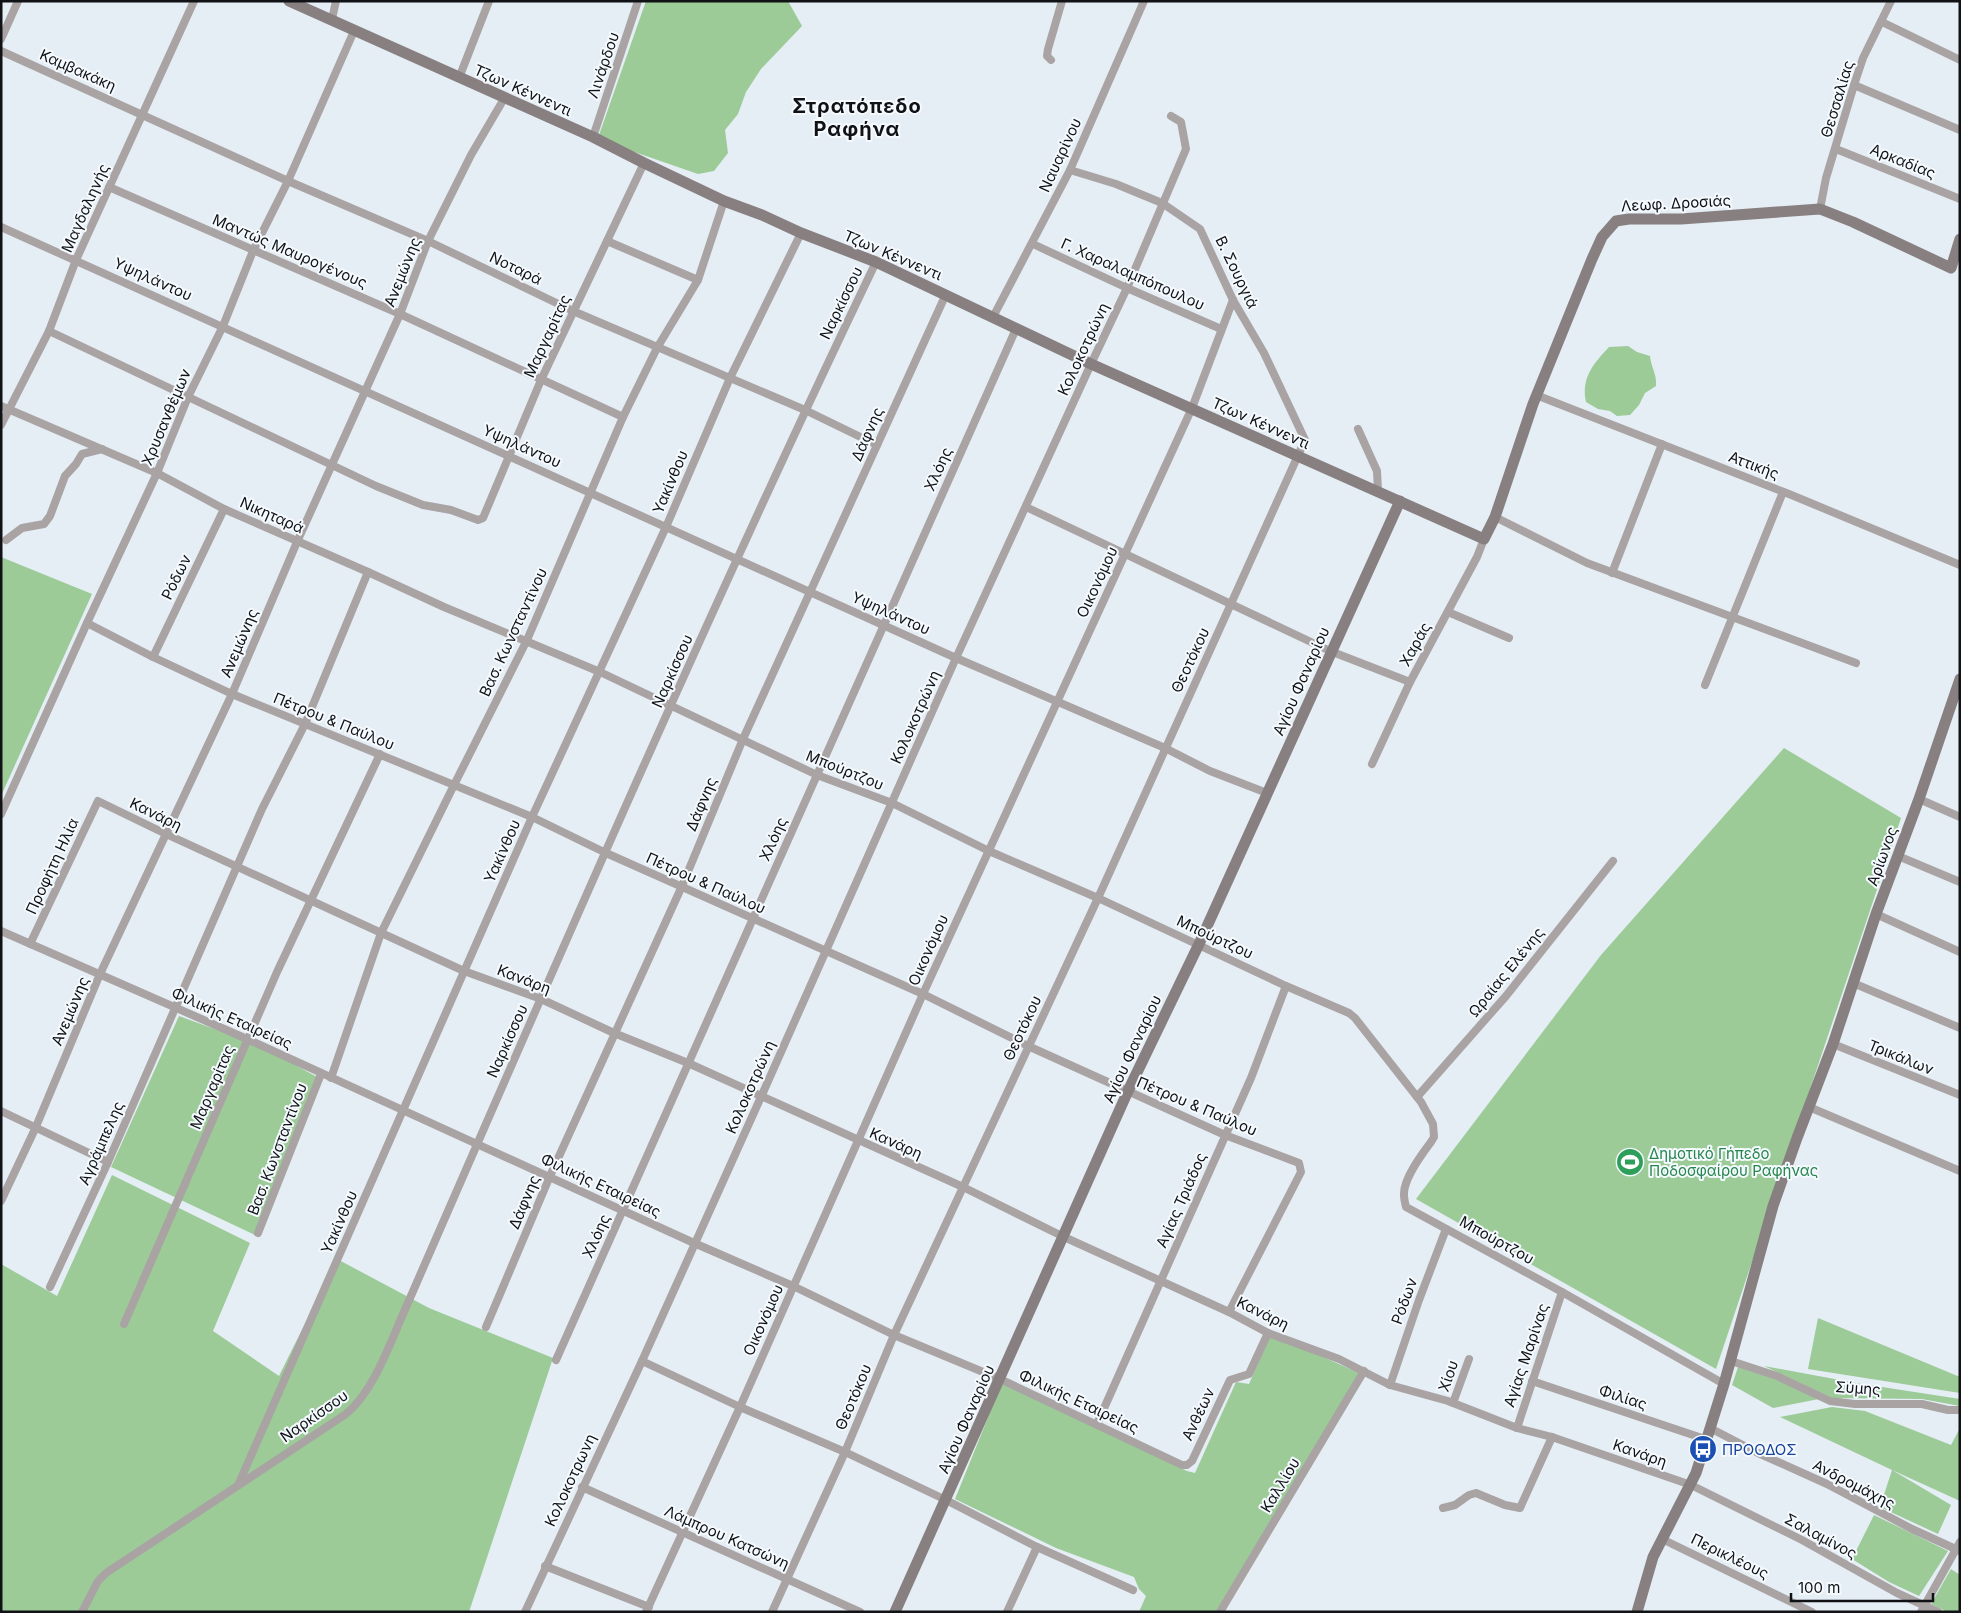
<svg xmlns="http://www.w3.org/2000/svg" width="1961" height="1613" font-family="Inter,sans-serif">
<rect width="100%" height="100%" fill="#e5edf5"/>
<g fill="#9ccb98">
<polygon points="646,1 788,1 802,26 761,69 746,92 738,114 725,130 728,153 714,171 698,174 623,148 599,135"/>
<path d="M1628,346l9,6 13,4c1,11 7,18 6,30l-11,7 -6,12 -9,10 -13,1 -7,-5 -12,-2 -12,-7c-5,-24 7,-38 23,-55z"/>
<polygon points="1,557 92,594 1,796"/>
<polygon points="1784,748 1901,818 1716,1369 1416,1199 1601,955"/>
<polygon points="179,1016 261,1046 317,1077 255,1235 111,1167"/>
<polygon points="112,1175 250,1243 213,1331 279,1376 337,1259 429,1308 553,1358 469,1612 1,1612 1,1264 57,1296"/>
<polygon points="1818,1318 1960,1377 1960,1393 1808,1369"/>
<polygon points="1271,1334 1359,1373 1217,1612 1139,1612 1146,1596 1139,1589 1134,1577 1056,1548 955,1499 1002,1383 1187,1471 1195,1473 1236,1382 1249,1384"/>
<polygon points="1764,1366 1856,1383 1960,1399 1960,1406 1922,1399 1832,1398"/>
<polygon points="1738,1367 1781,1381 1819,1399 1773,1408 1732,1385"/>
<polygon points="1832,1407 1865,1411 1951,1445 1960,1428 1960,1501 1892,1470 1951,1505 1938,1534 1880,1507 1892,1470 1780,1417"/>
<polygon points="1874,1515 1948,1551 1919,1596 1889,1582 1852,1559"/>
<polygon points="1951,1569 1960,1575 1960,1612 1947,1612 1931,1604"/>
</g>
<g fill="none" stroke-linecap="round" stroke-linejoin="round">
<g stroke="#a9a3a3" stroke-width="8">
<polyline points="332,19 336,1"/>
<polyline points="1882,22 1960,60"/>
<polyline points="1,39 18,1"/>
<polyline points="1,51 288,181 428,241 573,311 805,410 877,445"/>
<polyline points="1051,60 1047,56 1048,49 1062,1"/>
<polyline points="459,78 489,1"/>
<polyline points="1854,85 1960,130"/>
<polyline points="593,137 638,1"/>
<polyline points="1836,149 1960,199"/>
<polyline points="109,187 400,314 623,417"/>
<polyline points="1820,209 1826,178 1854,85 1863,58 1891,1"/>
<polyline points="1,227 956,658 1165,748 1210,771 1267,793"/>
<polyline points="607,241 698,280"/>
<polyline points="1033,244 1127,288 1221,329"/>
<polyline points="993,317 1070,170 1144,1"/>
<polyline points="49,331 376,486 423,505 451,510 478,520 483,518 541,380 644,163"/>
<polyline points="1536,395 1789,494 1960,565"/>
<path d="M1,406l156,67 67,36 144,63 76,35 156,65 217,103 75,28 97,48 109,47 188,88 63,27 6,5 66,84 12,22 1,13 -3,5c-9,12 -28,37 -27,53 0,4 1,8 2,12l156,85 162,92"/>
<polyline points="1,425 49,331 76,260 194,1"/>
<polyline points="1358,429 1377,471 1378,491"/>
<polyline points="1026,507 1330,651 1410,682"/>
<polyline points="1495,517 1587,563 1856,663"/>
<polyline points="6,540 22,528 44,524 50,516 65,476 76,464 82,454 102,449"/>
<polyline points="1612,573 1662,444"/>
<polyline points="1448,612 1509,638"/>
<polyline points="87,623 153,657 232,694 532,817 606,853 923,994 1028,1046 1225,1135 1299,1163 1301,1172 1229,1312"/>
<polyline points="153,657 224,509"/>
<polyline points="1705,685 1783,492"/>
<polyline points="1372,764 1410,682 1477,557 1484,539"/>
<polyline points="1919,799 1960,817"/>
<polyline points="1,814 87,623 157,473 188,397 223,326 253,251 288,181 354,31"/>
<polyline points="1898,856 1960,882"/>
<polyline points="1876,914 1960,952"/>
<polyline points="1,931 247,1039 694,1243 793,1286 894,1335 1000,1379 1182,1465 1187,1465 1192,1461 1230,1380 1249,1374 1268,1333"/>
<polyline points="30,944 98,801 166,834 464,971 541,999 614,1033 688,1063 963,1187 1064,1237 1229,1312 1268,1333 1339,1359 1390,1385 1448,1401 1517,1428 1552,1437 1691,1485 1802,1540 1897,1593 1938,1612"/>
<polyline points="1853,983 1960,1028"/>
<polyline points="1833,1044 1960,1095"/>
<polyline points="331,1078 381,933 454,785 527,640 623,417 657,348 698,280 724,201"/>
<polyline points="1417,1097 1506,996 1613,861"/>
<polyline points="1809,1107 1960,1171"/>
<polyline points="1,1111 108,1162"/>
<polyline points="1,1201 35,1129 100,974 232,694 297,542 400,314 428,241 471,155 505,97"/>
<polyline points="258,1233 321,1074"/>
<polyline points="50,1287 108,1162 262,809 305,724 368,572"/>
<polyline points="124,1324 277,972 380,754"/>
<polyline points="486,1327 550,1176 682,886 743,739 946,294"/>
<polyline points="556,1360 1016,329"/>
<polyline points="642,1361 740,1407 845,1452 946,1500 1037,1547 1133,1590"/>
<polyline points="1731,1361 1777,1376 1830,1401 1855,1404 1922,1404 1948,1410 1960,1410"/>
<polyline points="1532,1381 1705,1439"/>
<polyline points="1390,1385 1419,1300 1446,1229"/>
<polyline points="1453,1403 1469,1359"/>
<polyline points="1097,1424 1251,1078 1286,986"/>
<polyline points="1517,1428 1562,1292"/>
<polyline points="1710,1428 1758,1453 1827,1484 1912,1529 1960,1551"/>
<polyline points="239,1483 532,817 666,527 730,378 801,233"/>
<polyline points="582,1487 860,1612"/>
<polyline points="1443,1508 1455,1505 1469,1495 1476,1493 1505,1505 1520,1508 1552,1437"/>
<polyline points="1662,1539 1812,1612"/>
<polyline points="545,1566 649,1607"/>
<path d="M82,1612l16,-31 8,-8 240,-159c29,-24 45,-74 61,-109 152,-349 304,-699 469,-1043"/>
<polyline points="525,1612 642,1361 761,1097 956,658 1091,364 1127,288 1186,149 1181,122 1171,116"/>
<polyline points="646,1612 740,1407 923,994 1192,408 1233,300"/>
<polyline points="772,1612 845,1452 894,1335 1098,898 1305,440 1264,353 1233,300 1200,229 1162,203 1116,184 1070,170"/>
<polyline points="1007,1612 1037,1547"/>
<polyline points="1220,1612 1364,1371"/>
<polyline points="1921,1612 1960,1542"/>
</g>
<g stroke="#888080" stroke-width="11">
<polyline points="289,1 593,137 644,163 724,201 762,215 801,233 876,262 1091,364 1484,539 1495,517 1533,404 1592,259 1602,237 1616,221 1629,219 1681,219 1820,209 1853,222 1951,268 1960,239"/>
<polyline points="895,1612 1128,1091 1199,944 1400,501"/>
<polyline points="1637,1612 1653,1557 1696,1473 1724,1384 1773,1206 1797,1138 1833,1044 1876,914 1919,799 1960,679"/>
</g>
</g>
<defs>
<g id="stadium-disc" transform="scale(1.4375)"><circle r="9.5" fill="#2e9e5b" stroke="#f5faff"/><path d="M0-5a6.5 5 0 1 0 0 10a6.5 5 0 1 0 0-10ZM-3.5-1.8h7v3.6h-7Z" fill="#fff"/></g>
<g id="bus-disc" transform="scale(1.4375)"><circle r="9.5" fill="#1a4fb4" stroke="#f5faff"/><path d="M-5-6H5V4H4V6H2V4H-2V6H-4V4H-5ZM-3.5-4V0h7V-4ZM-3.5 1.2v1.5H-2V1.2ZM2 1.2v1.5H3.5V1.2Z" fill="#fff"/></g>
</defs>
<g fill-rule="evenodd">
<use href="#stadium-disc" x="1630" y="1162"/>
<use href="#bus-disc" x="1703" y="1449"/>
</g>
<g text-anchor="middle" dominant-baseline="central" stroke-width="4" stroke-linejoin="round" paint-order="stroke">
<g font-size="15" fill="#101215" stroke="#f5faff">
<text transform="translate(603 65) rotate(-71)">Λινάρδου</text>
<text transform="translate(78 70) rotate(24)">Καμβακάκη</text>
<text transform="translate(523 90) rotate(24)">Τζων Κέννεντι</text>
<text transform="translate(1837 99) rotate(-73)">Θεσσαλίας</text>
<text transform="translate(1060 155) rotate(-65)">Ναυαρίνου</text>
<text transform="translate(1903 161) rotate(22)">Αρκαδίας</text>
<text transform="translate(1676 203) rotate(-3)">Λεωφ. Δροσιάς</text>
<text transform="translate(85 208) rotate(-66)">Μαγδαληνής</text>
<text transform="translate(290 251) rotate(23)">Μαντώς Μαυρογένους</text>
<text transform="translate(893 255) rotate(23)">Τζων Κέννεντι</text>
<text transform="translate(516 268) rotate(26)">Νοταρά</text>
<text transform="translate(402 272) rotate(-68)">Ανεμώνης</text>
<text transform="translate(1237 272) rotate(64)">Β. Σουργιά</text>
<text transform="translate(1133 274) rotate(24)">Γ. Χαραλαμπόπουλου</text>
<text transform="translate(153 279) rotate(24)">Υψηλάντου</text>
<text transform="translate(841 303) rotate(-64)">Ναρκίσσου</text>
<text transform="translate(547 336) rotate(-65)">Μαργαρίτας</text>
<text transform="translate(1083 349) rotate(-65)">Κολοκοτρώνη</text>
<text transform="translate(166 417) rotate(-67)">Χρυσανθέμων</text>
<text transform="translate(1261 423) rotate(24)">Τζων Κέννεντι</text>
<text transform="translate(867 434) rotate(-66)">Δάφνης</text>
<text transform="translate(522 446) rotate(24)">Υψηλάντου</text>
<text transform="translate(1754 465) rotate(21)">Αττικής</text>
<text transform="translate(938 469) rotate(-66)">Χλόης</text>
<text transform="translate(670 482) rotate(-67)">Υακίνθου</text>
<text transform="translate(272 515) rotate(24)">Νικηταρά</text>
<text transform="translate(176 577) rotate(-64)">Ρόδων</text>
<text transform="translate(1097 582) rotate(-65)">Οικονόμου</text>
<text transform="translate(891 613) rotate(24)">Υψηλάντου</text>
<text transform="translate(513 632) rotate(-65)">Βασ. Κωνσταντίνου</text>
<text transform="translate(239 643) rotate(-67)">Ανεμώνης</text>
<text transform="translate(1415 644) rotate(-61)">Χαράς</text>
<text transform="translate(1190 660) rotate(-65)">Θεοτόκου</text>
<text transform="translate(672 671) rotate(-66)">Ναρκίσσου</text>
<text transform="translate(1301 681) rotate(-66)">Αγίου Φαναρίου</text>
<text transform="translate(915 717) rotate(-66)">Κολοκοτρώνη</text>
<text transform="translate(334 721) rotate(22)">Πέτρου &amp; Παύλου</text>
<text transform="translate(845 770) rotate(22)">Μπούρτζου</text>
<text transform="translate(701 804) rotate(-67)">Δάφνης</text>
<text transform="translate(156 814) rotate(26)">Κανάρη</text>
<text transform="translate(773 839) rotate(-66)">Χλόης</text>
<text transform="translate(502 851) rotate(-66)">Υακίνθου</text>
<text transform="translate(1882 856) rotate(-70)">Αρίωνος</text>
<text transform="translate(52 866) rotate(-65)">Προφήτη Ηλία</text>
<text transform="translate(706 883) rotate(24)">Πέτρου &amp; Παύλου</text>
<text transform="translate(1215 937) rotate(25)">Μπούρτζου</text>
<text transform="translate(928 950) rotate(-66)">Οικονόμου</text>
<text transform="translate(1506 972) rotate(-51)">Ωραίας Ελένης</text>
<text transform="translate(524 979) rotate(21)">Κανάρη</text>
<text transform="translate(70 1011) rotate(-67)">Ανεμώνης</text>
<text transform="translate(232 1018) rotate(24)">Φιλικής Εταιρείας</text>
<text transform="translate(1022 1028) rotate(-65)">Θεοτόκου</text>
<text transform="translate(507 1041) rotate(-66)">Ναρκίσσου</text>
<text transform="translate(1132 1049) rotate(-65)">Αγίου Φαναρίου</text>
<text transform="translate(1901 1057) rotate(22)">Τρικάλων</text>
<text transform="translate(212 1087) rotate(-67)">Μαργαρίτας</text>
<text transform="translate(750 1087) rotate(-66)">Κολοκοτρώνη</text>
<text transform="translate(1197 1106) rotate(23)">Πέτρου &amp; Παύλου</text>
<text transform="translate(101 1143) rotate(-66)">Αγράμπελης</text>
<text transform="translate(896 1143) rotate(24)">Κανάρη</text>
<text transform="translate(277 1149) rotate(-69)">Βασ. Κωνσταντίνου</text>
<text transform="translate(601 1185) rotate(25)">Φιλικής Εταιρείας</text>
<text transform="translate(1181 1200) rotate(-66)">Αγίας Τριάδος</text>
<text transform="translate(524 1202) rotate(-67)">Δάφνης</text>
<text transform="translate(339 1222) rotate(-66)">Υακίνθου</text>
<text transform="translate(596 1236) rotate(-66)">Χλόης</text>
<text transform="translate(1497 1240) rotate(29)">Μπούρτζου</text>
<text transform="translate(1404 1301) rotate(-70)">Ρόδων</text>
<text transform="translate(1263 1313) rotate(26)">Κανάρη</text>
<text transform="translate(763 1320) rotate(-66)">Οικονόμου</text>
<text transform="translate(1526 1355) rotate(-71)">Αγίας Μαρίνας</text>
<text transform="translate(1448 1376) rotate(-71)">Χίου</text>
<text transform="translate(1858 1388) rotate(4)">Σύμης</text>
<text transform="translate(853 1397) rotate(-67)">Θεοτόκου</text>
<text transform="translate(1623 1397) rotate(18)">Φιλίας</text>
<text transform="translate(1079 1401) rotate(25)">Φιλικής Εταιρείας</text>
<text transform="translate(1198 1414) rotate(-65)">Ανθέων</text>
<text transform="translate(314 1416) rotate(-35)">Ναρκίσσου</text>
<text transform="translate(966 1419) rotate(-66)">Αγίου Φαναρίου</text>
<text transform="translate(1640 1453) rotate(19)">Κανάρη</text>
<text transform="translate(570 1480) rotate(-65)">Κολοκοτρωνη</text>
<text transform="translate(1854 1484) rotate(27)">Ανδρομάχης</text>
<text transform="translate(1280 1485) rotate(-59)">Καλλίου</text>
<text transform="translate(1821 1536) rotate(28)">Σαλαμίνος</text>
<text transform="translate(727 1537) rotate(24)">Λάμπρου Κατσώνη</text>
<text transform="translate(1730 1556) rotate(26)">Περικλέους</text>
</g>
<g font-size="15" fill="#27864d" stroke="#f5faff" text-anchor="start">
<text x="1649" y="1153">Δημοτικό Γήπεδο<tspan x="1649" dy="17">Ποδοσφαίρου Ραφήνας</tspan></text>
</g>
<g font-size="15" fill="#164399" stroke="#f5faff" text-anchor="start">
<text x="1722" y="1449">ΠΡΟΟΔΟΣ</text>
</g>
<g font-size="20" font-weight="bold" letter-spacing="1" fill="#101215" stroke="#f5faff">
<text x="857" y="106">Στρατόπεδο<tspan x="857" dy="23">Ραφήνα</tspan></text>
</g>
</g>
<rect width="1961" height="1613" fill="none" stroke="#101215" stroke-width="5"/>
<path d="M1791 1593v8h142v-8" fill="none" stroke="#101215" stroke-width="2.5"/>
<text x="1798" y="1593" font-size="15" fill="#101215" stroke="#f5faff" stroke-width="4" paint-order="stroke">100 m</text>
</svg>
